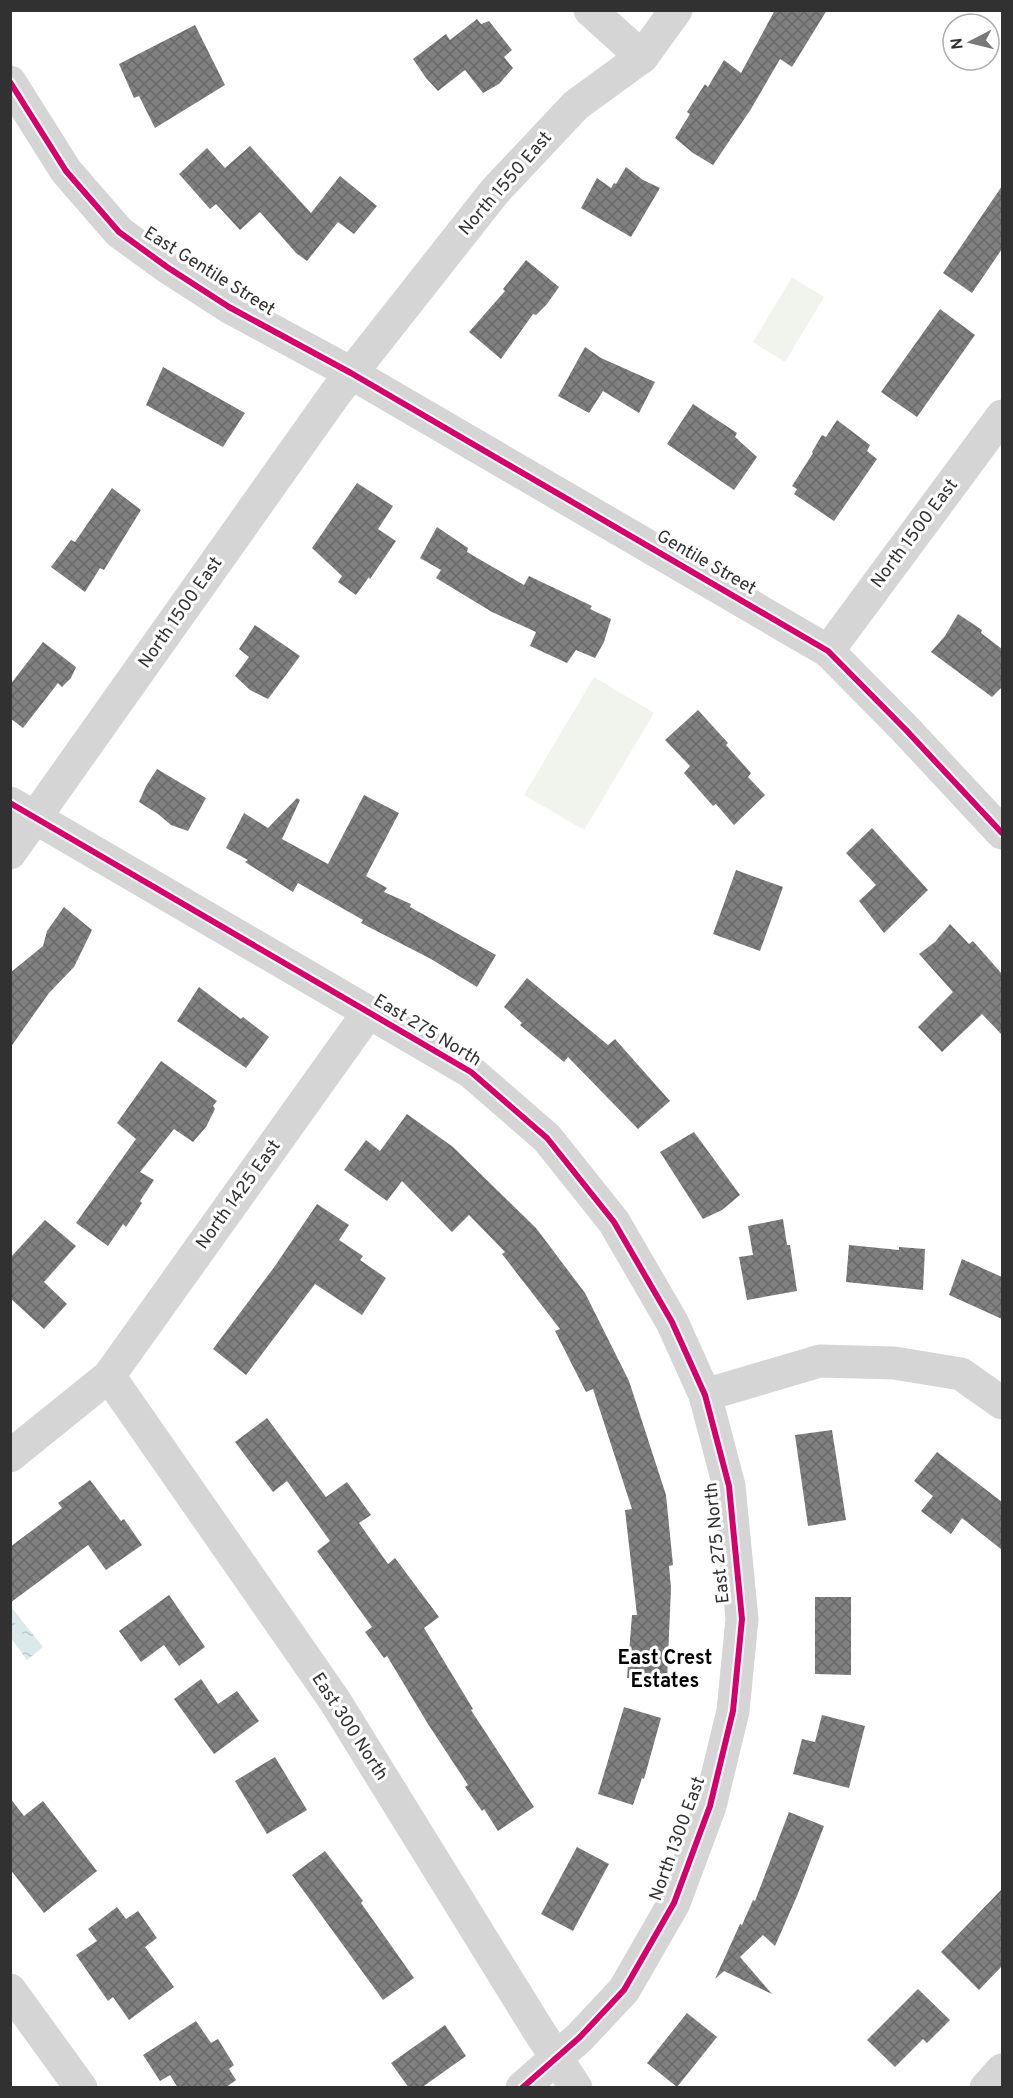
<svg xmlns="http://www.w3.org/2000/svg" width="1013" height="2098" font-family="Overpass,sans-serif">
<defs>
<pattern id="water-ripples" width="26" height="14" patternUnits="userSpaceOnUse" patternTransform="scale(1.5)"><rect width="26" height="14" fill="#dbe9ed"/><path d="M2 4q2-2 4 0t4 0M15 11q2-2 4 0t4 0" fill="none" stroke="#bcc8cc"/></pattern>
<pattern id="building-cross-hatch" width="8" height="8" patternUnits="userSpaceOnUse" patternTransform="scale(1.5)"><rect width="8" height="8" fill="#808080"/><path d="M0 0l8 8M0 8l8-8" fill="none" stroke="#696969"/></pattern>
</defs>
<rect width="100%" height="100%" fill="#fff"/>
<g fill="#f1f3ed">
<polygon points="792,277 824,297 785,362 753,342"/>
<polygon points="594,677 654,713 584,830 524,795"/>
</g>
<polygon fill="url(#water-ripples)" points="12,1608 43,1647 27,1660 11,1638"/>
<g fill="url(#building-cross-hatch)">
<polygon points="775,10 827,10 792,67 780,59 751,109 713,165 693,153 675,138 690,114 687,112 705,84 708,87 724,60 741,73"/>
<polygon points="477,19 481,24 489,21 512,50 504,57 513,68 499,84 483,93 465,70 438,91 426,78 413,59 446,34 450,40"/>
<polygon points="195,25 225,85 155,128 139,96 134,98 119,64"/>
<polygon points="250,146 311,213 340,176 377,206 354,234 338,222 307,261 296,253 260,212 240,230 216,204 210,209 179,174 207,148 225,168"/>
<polygon points="626,167 643,180 660,188 631,237 581,208 597,178 611,188 614,183 616,184"/>
<polygon points="1002,186 1002,249 972,293 943,273"/>
<polygon points="526,260 559,287 547,304 536,315 533,314 501,359 469,332 505,291 503,289"/>
<polygon points="940,309 975,335 917,417 881,392"/>
<polygon points="585,347 601,358 655,382 639,413 603,391 589,413 558,396"/>
<polygon points="163,367 245,413 223,447 146,405"/>
<polygon points="693,404 737,433 735,437 757,457 734,490 667,444"/>
<polygon points="837,420 870,445 867,451 877,459 834,521 794,494 797,489 792,486 813,453 812,452 822,435 826,437"/>
<polygon points="357,483 393,506 378,529 396,541 370,579 369,577 356,595 338,582 342,576 312,548"/>
<polygon points="112,488 141,510 104,570 100,568 85,592 51,567 71,540 75,542"/>
<polygon points="437,527 468,548 467,552 524,585 529,576 592,606 590,609 611,619 604,642 595,658 576,650 567,663 530,646 536,632 492,612 436,578 441,570 420,558"/>
<polygon points="958,614 982,630 981,633 1002,649 1002,687 992,697 931,652 945,636"/>
<polygon points="255,625 300,656 268,699 250,690 235,676 249,657 239,649"/>
<polygon points="43,642 76,667 71,678 62,687 58,683 23,728 10,718 10,685"/>
<polygon points="698,710 728,743 726,745 751,773 748,777 765,795 734,825 716,804 713,806 684,773 690,766 665,740"/>
<polygon points="157,769 206,798 188,831 171,825 158,814 139,802 146,786"/>
<polygon points="364,795 399,813 366,876 387,888 384,892 411,904 410,907 496,955 477,987 431,959 361,923 363,920 298,883 293,892 245,862 248,860 226,848 244,813 268,828 297,798 300,800 282,839 328,864"/>
<polygon points="872,828 928,890 884,933 859,901 876,885 846,853"/>
<polygon points="736,870 783,887 760,951 713,934"/>
<polygon points="64,907 92,930 74,967 49,993 10,1048 10,973 43,946 47,931"/>
<polygon points="950,924 969,944 973,941 1002,974 1002,1035 982,1014 942,1052 918,1027 953,992 919,954 935,942"/>
<polygon points="527,978 608,1045 615,1039 670,1101 638,1129 568,1057 564,1062 520,1025 522,1023 504,1007"/>
<polygon points="199,987 241,1019 243,1017 269,1037 246,1068 177,1021"/>
<polygon points="161,1061 217,1101 213,1106 215,1109 206,1127 193,1142 174,1129 140,1172 154,1180 140,1201 142,1203 126,1227 123,1224 108,1246 76,1223 136,1139 117,1123"/>
<polygon points="407,1114 453,1147 536,1228 585,1293 629,1381 666,1495 673,1565 669,1566 671,1588 667,1681 627,1678 632,1615 637,1615 625,1510 632,1509 593,1389 586,1392 555,1331 560,1329 502,1254 505,1252 469,1215 452,1232 402,1181 387,1201 344,1170 366,1140 380,1151"/>
<polygon points="694,1132 740,1195 722,1210 703,1219 660,1152"/>
<polygon points="317,1204 349,1225 339,1240 363,1256 360,1260 386,1278 362,1315 315,1284 246,1375 213,1349 275,1266"/>
<polygon points="783,1219 787,1245 790,1245 797,1291 747,1300 739,1257 753,1255 748,1226"/>
<polygon points="45,1220 76,1246 44,1282 67,1304 44,1329 10,1298 10,1258"/>
<polygon points="849,1245 899,1250 899,1247 925,1249 923,1290 846,1282"/>
<polygon points="962,1259 1002,1277 1002,1319 949,1295"/>
<polygon points="267,1418 326,1497 347,1482 371,1515 359,1523 388,1564 395,1558 439,1617 424,1628 473,1709 471,1710 534,1807 498,1831 484,1809 482,1811 465,1787 468,1785 428,1724 387,1656 384,1658 365,1632 372,1627 317,1551 330,1541 287,1481 273,1492 235,1442"/>
<polygon points="832,1430 846,1520 808,1526 795,1435"/>
<polygon points="937,1452 1002,1502 1002,1550 962,1518 951,1534 921,1511 933,1496 914,1481"/>
<polygon points="90,1480 121,1521 124,1519 142,1545 106,1570 88,1545 10,1603 10,1547 62,1508 58,1503"/>
<polygon points="169,1595 205,1647 179,1666 164,1645 141,1662 119,1631"/>
<polygon points="815,1597 851,1597 851,1675 815,1674"/>
<polygon points="201,1679 218,1704 237,1691 259,1721 214,1754 174,1699"/>
<polygon points="624,1707 661,1718 644,1779 642,1778 633,1805 598,1794"/>
<polygon points="822,1715 865,1726 849,1788 793,1774 802,1739 815,1742"/>
<polygon points="275,1757 307,1810 267,1834 235,1781"/>
<polygon points="10,1798 24,1816 43,1801 97,1871 44,1913 10,1869"/>
<polygon points="789,1812 824,1826 797,1896 775,1946 763,1935 740,1957 772,1994 724,1971 715,1979 740,1924 742,1925 753,1900 755,1901"/>
<polygon points="577,1847 609,1864 573,1931 541,1914"/>
<polygon points="325,1851 363,1901 361,1903 414,1978 383,2000 292,1875"/>
<polygon points="1002,1889 1002,1966 979,1990 941,1952"/>
<polygon points="117,1907 126,1919 138,1911 157,1938 145,1947 174,1987 129,2020 113,1997 108,2001 76,1955 97,1941 88,1929"/>
<polygon points="918,1989 950,2020 927,2043 923,2039 895,2067 867,2040"/>
<polygon points="687,2013 717,2037 677,2087 647,2063"/>
<polygon points="196,2021 211,2043 218,2039 234,2065 229,2069 236,2080 225,2088 178,2088 170,2075 160,2081 143,2055"/>
<polygon points="445,2025 466,2056 421,2088 409,2088 391,2063"/>
</g>
<g fill="none" stroke-linecap="round" stroke-linejoin="round">
<g stroke="#d5d5d5" stroke-width="33">
<polyline points="590,10 642,57"/>
<polyline points="10,82 66,171 119,232 167,267 229,307 351,373 828,651 906,730 1002,833"/>
<polyline points="828,651 1002,416"/>
<polyline points="10,803 471,1072 547,1138 614,1222 672,1322 705,1395 729,1486 742,1619 733,1711 710,1806 674,1903 624,1990 580,2037 522,2088"/>
<polyline points="10,853 335,394 495,191 576,105 642,57 676,10"/>
<polyline points="109,1376 335,1701 537,2028 576,2088"/>
<polyline points="705,1395 820,1361 894,1363 961,1374 1002,1403"/>
<polyline points="10,1456 109,1376 368,1013"/>
<polyline points="10,1990 81,2088"/>
<polyline points="986,2088 1002,2070"/>
</g>
<g stroke="#fff" stroke-width="10">
<g id="cycleway">
<polyline points="10,82 66,171 119,232 167,267 229,307 351,373 828,651 906,730 1002,833"/>
<polyline points="10,803 471,1072 547,1138 614,1222 672,1322 705,1395 729,1486 742,1619 733,1711 710,1806 674,1903 624,1990 580,2037 522,2088"/>
</g>
</g>
<use href="#cycleway" stroke="#d6006c" stroke-width="6"/>
</g>
<g text-anchor="middle" dominant-baseline="central" stroke-width="6" stroke-linejoin="round" paint-order="stroke">
<g font-size="18" fill="#313131" stroke="#fff">
<text transform="translate(506 184) rotate(-49)">North 1550 East</text>
<text transform="translate(209 272) rotate(32)">East Gentile Street</text>
<text transform="translate(915 534) rotate(-53)">North 1500 East</text>
<text transform="translate(706 563) rotate(30)">Gentile Street</text>
<text transform="translate(181 613) rotate(-55)">North 1500 East</text>
<text transform="translate(427 1031) rotate(31)">East 275 North</text>
<text transform="translate(239 1195) rotate(-54)">North 1425 East</text>
<text transform="translate(718 1543) rotate(-96)">East 275 North</text>
<text transform="translate(349 1727) rotate(57)">East 300 North</text>
<text transform="translate(678 1839) rotate(-70)">North 1300 East</text>
</g>
<g font-size="20" font-weight="bold" fill="#000" stroke="#fff">
<text x="665" y="1659">East Crest<tspan x="665" dy="23">Estates</tspan></text>
</g>
</g>
<rect width="1013" height="2098" fill="none" stroke="#313131" stroke-width="24"/>
<g transform="translate(971 42) rotate(263)"><circle r="28" fill="#ffffff" stroke="#adadad" stroke-width="1.5"/>
<path d="M0-4.5L10 22L0 15L-10 22Z" fill="#797979"/>
<text y="-9" font-size="16" font-weight="bold" text-anchor="middle" fill="#313131">N</text>
</g>
</svg>
